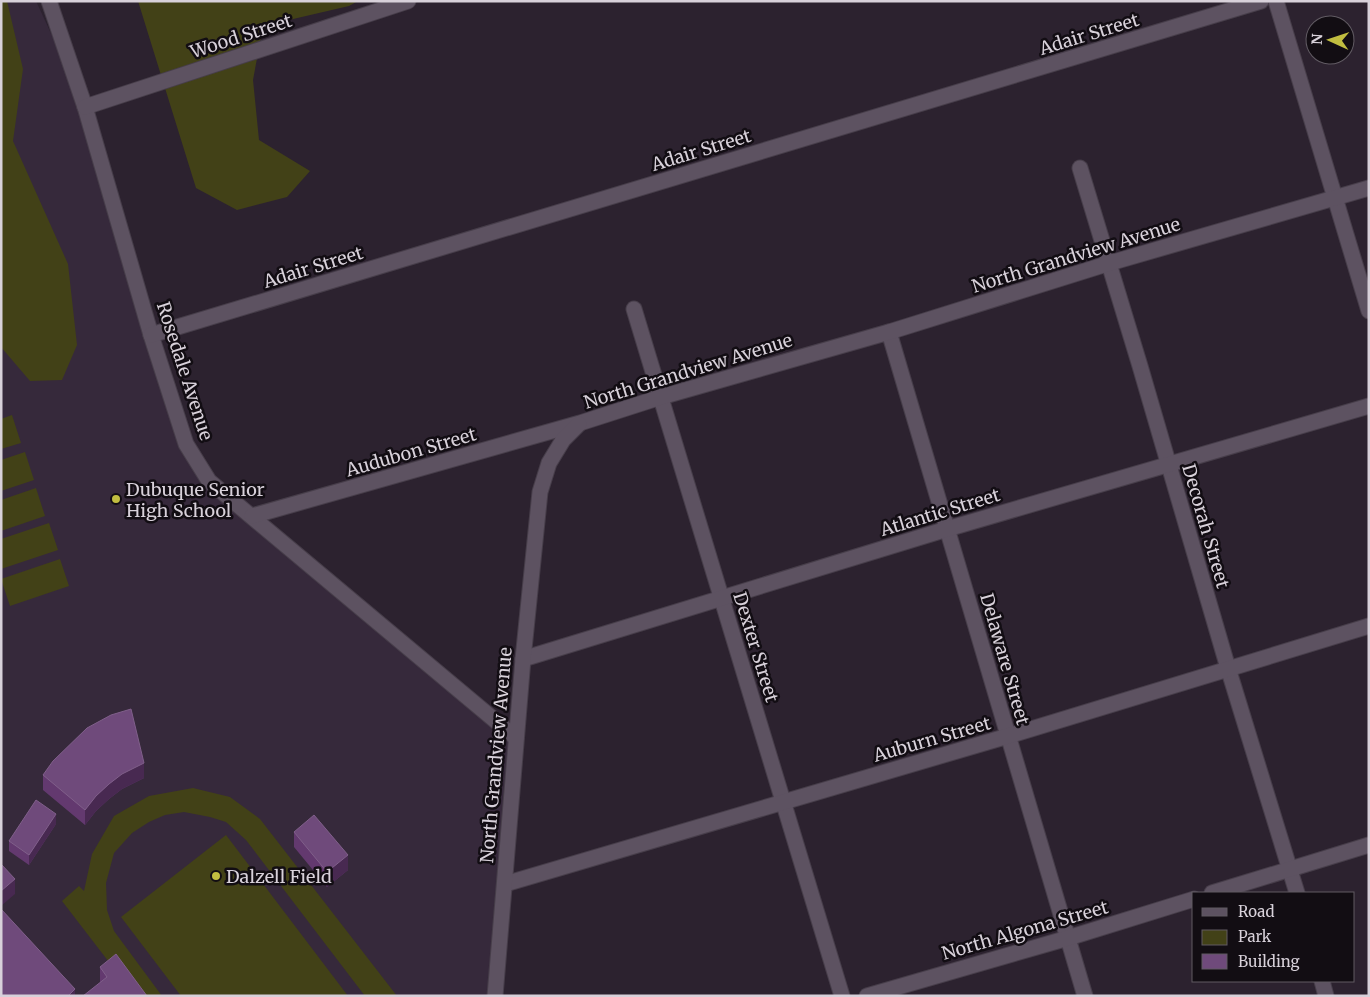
<svg xmlns="http://www.w3.org/2000/svg" width="1370" height="997" font-family="Merriweather,serif">
<rect width="100%" height="100%" fill="#2c222f"/>
<polygon fill="#36293b" points="1,1 36,1 85,107 186,444 209,481 516,738 499,996 1,996"/>
<g fill="#424117">
<polygon points="1,1 7,1 23,69 13,141 68,264 77,345 62,380 30,381 1,347"/>
<polygon points="138,1 358,1 349,6 263,26 253,80 259,140 310,171 287,197 237,210 196,188"/>
<polygon points="12,415 21,443 1,449 1,419"/>
<polygon points="25,452 34,480 1,491 1,460"/>
<polygon points="36,488 45,516 1,531 1,500"/>
<polygon points="49,523 58,550 1,569 1,539"/>
<polygon points="60,559 69,586 10,606 1,579"/>
<polygon points="193,788 230,797 260,819 397,996 365,996 246,840 226,822 210,817 184,812 165,815 149,822 132,833 114,853 106,883 107,910 114,931 162,996 135,996 62,901 79,886 84,891 92,854 114,816 149,796"/>
<polygon points="226,835 348,996 181,996 121,917"/>
</g>
<g fill="none" stroke-linecap="round" stroke-linejoin="round">
<g stroke="#473e4a" stroke-width="17">
<g id="minor">
<polyline points="49,1 85,107 151,335 186,444 209,481 516,738"/>
<polyline points="1276,1 1369,311"/>
<polyline points="85,107 408,1"/>
<polyline points="1080,168 1140,366 1228,668 1297,893"/>
<polyline points="634,309 842,996"/>
<polyline points="889,332 1085,996"/>
<polyline points="151,335 1261,1"/>
<polyline points="252,516 580,423 661,397 889,332 1110,263 1369,188"/>
<polyline points="523,659 947,529 1369,406"/>
<polyline points="505,884 1008,736 1369,626"/>
<polyline points="1212,893 1369,845"/>
<polyline points="1322,981 1326,996"/>
<polyline points="495,996 523,659 540,492 549,463 563,440 579,424"/>
<polyline points="867,996 1068,938 1194,899"/>
</g>
</g>
<use href="#minor" stroke="#5d5261" stroke-width="15"/>
</g>
<g fill="#63396f">
<polygon points="43,775 144,778 122,789 109,799 96,811 85,825 43,790"/>
<polygon points="56,824 29,865 9,851 9,841"/>
<polygon points="294,832 348,870 327,887 294,847"/>
<polygon points="100,967 147,996 100,983"/>
</g>
<g fill="#482951">
<polygon points="144,763 144,778 122,789 109,799 96,811 85,825 85,810 96,796 109,784 122,774"/>
<polygon points="56,814 56,824 29,865 29,855"/>
<polygon points="348,855 348,870 327,887 327,872"/>
<polygon points="15,879 15,894 1,906 1,891"/>
<polygon points="75,989 75,996 68,996"/>
</g>
<g fill="#6f4a7b" stroke="#805f8a">
<polygon points="131,709 144,763 122,774 109,784 96,796 85,810 43,775 53,761 87,728 111,715"/>
<polygon points="36,800 56,814 29,855 9,841"/>
<polygon points="314,815 348,855 327,872 294,832"/>
<polygon points="1,864 15,879 1,891"/>
<polygon points="1,909 75,989 68,996 1,996"/>
<polygon points="116,954 147,996 83,996 107,977 100,967"/>
</g>
<g fill="#c1bd40" stroke="#120d13" stroke-width="2">
<circle cx="116" cy="499" r="5"/>
<circle cx="216" cy="876" r="5"/>
</g>
<g text-anchor="middle" dominant-baseline="central" stroke-width="5" stroke-linejoin="round" paint-order="stroke">
<g font-size="18" fill="#d8d1da" stroke="#120d13">
<text transform="translate(1089 34) rotate(-17)">Adair Street</text>
<text transform="translate(241 36) rotate(-18)">Wood Street</text>
<text transform="translate(701 150) rotate(-17)">Adair Street</text>
<text transform="translate(1076 255) rotate(-17)">North Grandview Avenue</text>
<text transform="translate(313 267) rotate(-17)">Adair Street</text>
<text transform="translate(185 371) rotate(72)">Rosedale Avenue</text>
<text transform="translate(688 371) rotate(-17)">North Grandview Avenue</text>
<text transform="translate(411 452) rotate(-16)">Audubon Street</text>
<text transform="translate(940 512) rotate(-17)">Atlantic Street</text>
<text transform="translate(1206 526) rotate(74)">Decorah Street</text>
<text transform="translate(756 647) rotate(73)">Dexter Street</text>
<text transform="translate(1005 659) rotate(74)">Delaware Street</text>
<text transform="translate(932 739) rotate(-16)">Auburn Street</text>
<text transform="translate(496 755) rotate(-85)">North Grandview Avenue</text>
<text transform="translate(1025 930) rotate(-16)">North Algona Street</text>
</g>
<g font-size="18" fill="#d8d1da" stroke="#120d13" text-anchor="start">
<text x="126" y="489">Dubuque Senior<tspan x="126" dy="21">High School</tspan></text>
<text x="226" y="876">Dalzell Field</text>
</g>
</g>
<rect width="1370" height="997" fill="none" stroke="#d8d1da" stroke-width="5"/>
<rect x="1192" y="892" width="162" height="90" fill="#120d13" stroke="#615b63"/>
<rect x="1202" y="908" width="25" height="8" fill="#5d5261" stroke="#615b63"/>
<text x="1238" y="917" font-size="15" fill="#d8d1da">Road</text>
<rect x="1202" y="930" width="25" height="15" fill="#424117" stroke="#615b63"/>
<text x="1238" y="942" font-size="15" fill="#d8d1da">Park</text>
<rect x="1202" y="954" width="25" height="15" fill="#6f4a7b" stroke="#615b63"/>
<text x="1238" y="967" font-size="15" fill="#d8d1da">Building</text>
<g transform="translate(1330 40) rotate(273)"><circle r="24" fill="#120d13" stroke="#615b63"/>
<path d="M0-4L9 19L0 12L-9 19Z" fill="#c1bd40"/>
<text y="-8" font-size="14" font-weight="bold" text-anchor="middle" fill="#d8d1da">N</text>
</g>
</svg>
